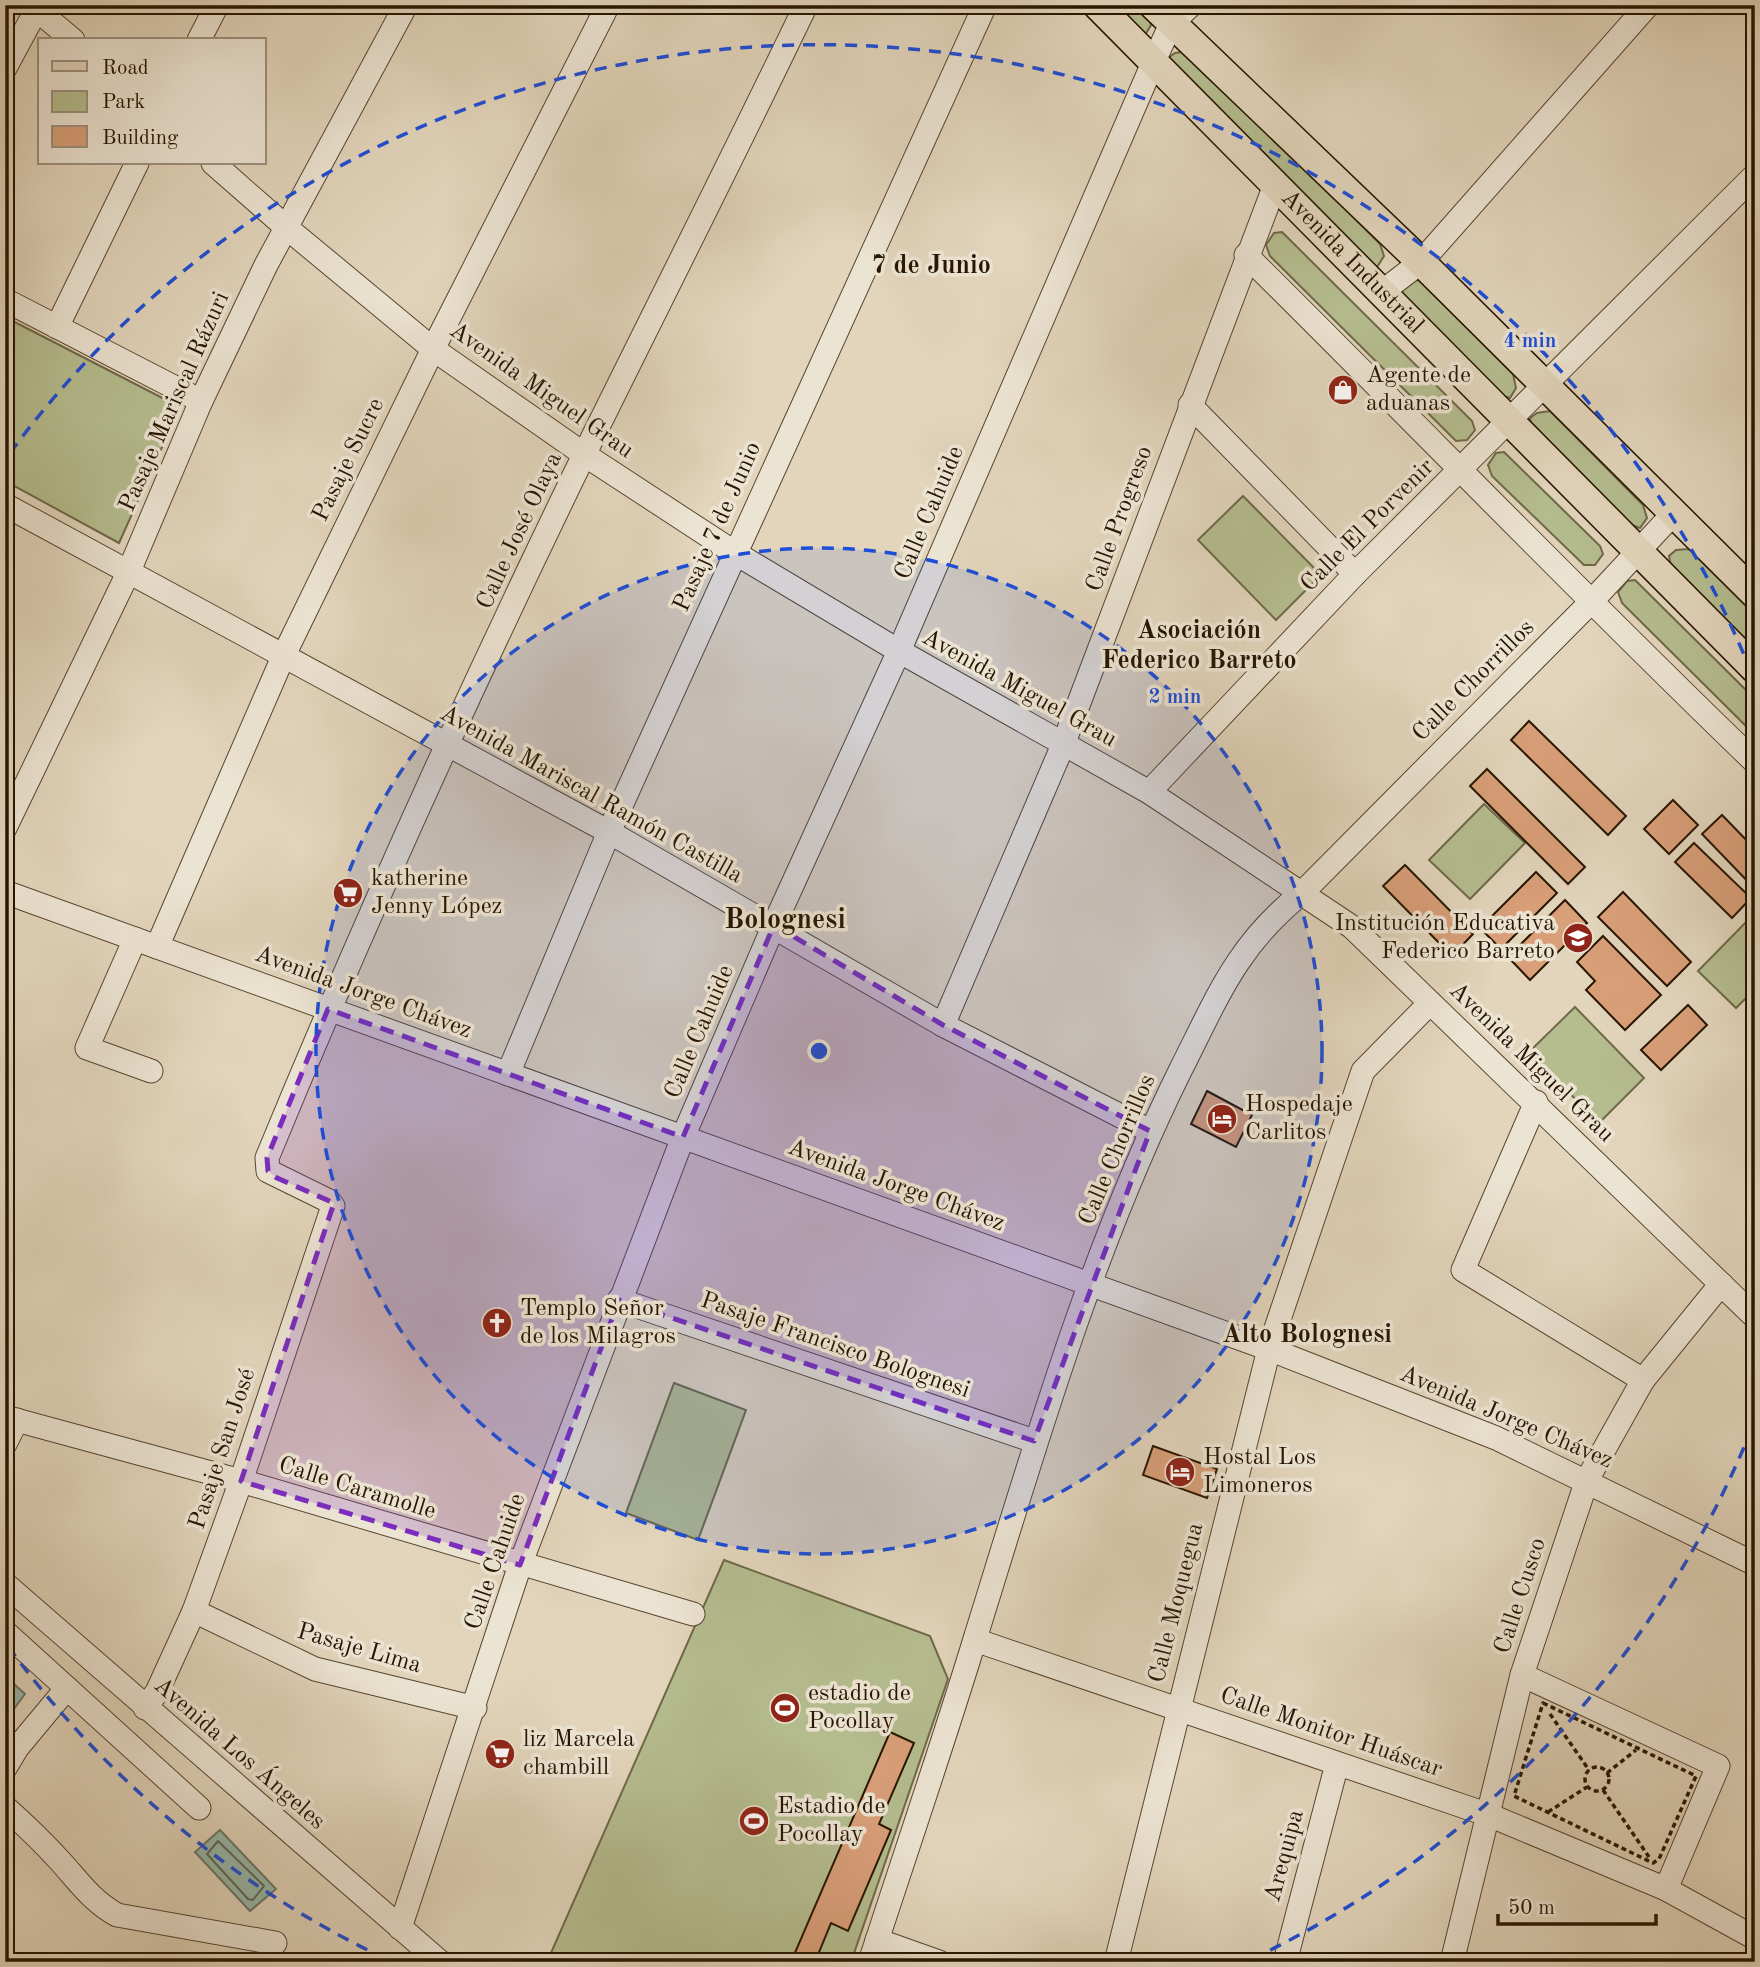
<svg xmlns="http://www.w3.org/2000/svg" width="1760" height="1967" font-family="'Old Standard TT',serif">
<rect width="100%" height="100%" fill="#e2d5bc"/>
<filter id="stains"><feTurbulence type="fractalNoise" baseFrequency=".00286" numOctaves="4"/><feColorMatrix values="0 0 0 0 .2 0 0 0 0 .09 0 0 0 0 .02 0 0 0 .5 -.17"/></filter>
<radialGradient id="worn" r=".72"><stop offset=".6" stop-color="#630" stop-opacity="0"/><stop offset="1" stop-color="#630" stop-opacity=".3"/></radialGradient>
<g fill="#b5bd8f" stroke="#6e6948" stroke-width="2">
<polygon points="1105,5 1142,5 1148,12 1151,25 1145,35"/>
<polygon points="1188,51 1380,244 1384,256 1377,267 1362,262 1168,58 1175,53"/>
<polygon points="1282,232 1472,421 1475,430 1467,440 1456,441 1270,256 1266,245 1274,233"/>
<polygon points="1420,280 1513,374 1516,388 1510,398 1495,393 1402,298 1400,287 1407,281"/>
<polygon points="5,317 180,407 119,543 5,481"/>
<polygon points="1550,411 1643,505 1647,518 1640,528 1626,523 1532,430 1530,418 1537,413"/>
<polygon points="1504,452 1600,546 1603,554 1595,565 1584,565 1492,476 1488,465 1496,453"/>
<polygon points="1243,496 1321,575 1276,620 1198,540"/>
<polygon points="1689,549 1755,615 1755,651 1671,567 1669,556 1676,550"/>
<polygon points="1635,580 1755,699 1755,735 1622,603 1618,592 1627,581"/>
<polygon points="1484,804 1525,843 1470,899 1429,860"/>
<polygon points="1755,913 1755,989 1736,1008 1698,971"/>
<polygon points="1575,1007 1644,1078 1599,1123 1529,1052"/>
<polygon points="674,1383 746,1410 698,1540 626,1513"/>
<polygon points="724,1560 930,1636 948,1679 851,1962 547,1962"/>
</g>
<g fill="#96b9aa" stroke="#6a7766" stroke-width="2">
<polygon points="5,1676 25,1694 5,1721"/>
<polygon points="220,1830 276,1889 250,1911 195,1852"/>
</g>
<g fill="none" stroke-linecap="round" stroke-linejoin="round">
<polygon stroke="#5e6756" stroke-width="2" points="218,1841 264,1886 253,1900 248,1899 207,1854"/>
</g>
<g fill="#d99f79" stroke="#271501" stroke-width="2">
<polygon points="1529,721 1626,816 1608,835 1511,740"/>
<polygon points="1487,769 1585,867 1568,884 1470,786"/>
<polygon points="1673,800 1698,825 1669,854 1644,829"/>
<polygon points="1722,815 1755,849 1755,889 1702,834"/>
<polygon points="1694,843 1751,898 1732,918 1675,862"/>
<polygon points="1405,865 1473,934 1452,956 1383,886"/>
<polygon points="1536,872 1557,893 1501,949 1480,928"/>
<polygon points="1623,892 1691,962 1667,986 1598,917"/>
<polygon points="1565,900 1587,923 1530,980 1508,957"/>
<polygon points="1603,936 1661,995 1625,1030 1586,990 1595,981 1577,962"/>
<polygon points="1688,1005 1707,1025 1661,1070 1641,1050"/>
<polygon points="1207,1091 1252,1115 1236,1147 1191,1124"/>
<polygon points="1153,1446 1217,1469 1207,1498 1143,1475"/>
<polygon points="890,1732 914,1743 879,1824 891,1830 848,1931 831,1923 815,1962 791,1962"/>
</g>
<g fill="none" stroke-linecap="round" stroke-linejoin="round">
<g stroke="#564530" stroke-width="25">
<g id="minor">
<polyline points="31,5 73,40"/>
<polyline points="199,40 217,5"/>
<polyline points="5,68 39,5"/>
<polyline points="213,163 287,228 433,349 585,455 735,553 899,651 1149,792 1352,927 1755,1317"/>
<path d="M1246,255c170,168 336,341 509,507"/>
<polyline points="1382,292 1421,262 1648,5"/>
<polyline points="5,300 201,401"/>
<polyline points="57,327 137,163"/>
<polyline points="1190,405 1355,574"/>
<polyline points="5,505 609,832 943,1025 1150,1131"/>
<polyline points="1149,792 1355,574 1755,175"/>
<polyline points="5,828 129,571 201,401 266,265 406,5"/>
<polyline points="5,892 1269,1349 1496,1438 1755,1564"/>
<polyline points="135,939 87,1048 151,1071"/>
<polyline points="157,947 283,657 433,349 608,5"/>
<polyline points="943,1025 1063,745 1275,185"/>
<polyline points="508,1074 609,832 985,5"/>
<polyline points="1536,1102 1463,1270 1643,1380"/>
<polyline points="619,1300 1034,1441"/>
<polyline points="5,1417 241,1481 693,1614"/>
<polyline points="5,1444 17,1420"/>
<polyline points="5,1584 440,1962"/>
<polyline points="194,1611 315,1669 475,1708"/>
<polyline points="5,1632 199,1808"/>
<polyline points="975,1640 1489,1815 1666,1889 1755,1938"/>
<polyline points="1522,1675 1718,1766 1666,1889"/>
<path d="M145,1708l12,-16 37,-81 47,-130 92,-275 -4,-5 -61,-30 -1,-13c98,-238 205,-473 318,-705 74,-150 149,-298 221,-448"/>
<polyline points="5,1768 17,1748 67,1688"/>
<path d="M5,1807c19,17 38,35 56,55 18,20 31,39 56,53l158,28"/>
<polyline points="400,1928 520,1565 683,1137 774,925 899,651 1153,63 1171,24 1191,5"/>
<polyline points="877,1940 939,1962"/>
<path d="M870,1962c35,-108 72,-215 105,-323 60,-193 116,-389 206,-570 37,-73 56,-124 121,-176l288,-290 83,-89"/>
<polyline points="1116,1962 1269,1349 1363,1071 1430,1003"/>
<polyline points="1285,1962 1337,1764"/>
<polyline points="1452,1962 1522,1675 1587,1480 1643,1380 1721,1284"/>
</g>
</g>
<g stroke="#271501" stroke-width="31">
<g id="major">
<path id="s1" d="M1097,5l658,664"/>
<polyline points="1153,5 1421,262 1755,594"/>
</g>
</g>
<g stroke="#271501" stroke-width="3.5" stroke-dasharray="5 3.5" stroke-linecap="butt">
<polygon points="1543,1703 1696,1776 1659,1859 1653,1863 1514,1796"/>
<polyline points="1550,1714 1589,1770"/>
<circle cx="1597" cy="1779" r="12"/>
<polyline points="1607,1773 1636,1750"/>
<polyline points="1603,1790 1649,1857"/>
<polyline points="1548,1812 1587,1787"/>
</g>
<use href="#minor" stroke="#ece4d3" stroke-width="23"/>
<use href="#major" stroke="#e2d5bc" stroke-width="28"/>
</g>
<path fill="#7b2cbf" fill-opacity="0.2" stroke="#7b2cbf" stroke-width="5" stroke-dasharray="14 9" stroke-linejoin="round" d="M774,925l169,100 207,106 -116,310 -415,-141 -99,265 -279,-84 93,-278 -57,-25 -9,-7 -1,-13 61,-149 355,128z"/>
<circle cx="819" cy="1051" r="503" fill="#1d4ed8" fill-opacity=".12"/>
<g fill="none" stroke="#1d4ed8" stroke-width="3.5" stroke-dasharray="12 9">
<circle cx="819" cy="1051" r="503"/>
<path d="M1752 1428A1006 1006 0 0 1 1252 1959M386 1959A1006 1006 0 0 1 10 1649M10 453A1006 1006 0 0 1 1752 674"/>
</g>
<defs>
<g id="shop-disc" transform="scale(1.575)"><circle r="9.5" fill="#8f2418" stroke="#ece4d3"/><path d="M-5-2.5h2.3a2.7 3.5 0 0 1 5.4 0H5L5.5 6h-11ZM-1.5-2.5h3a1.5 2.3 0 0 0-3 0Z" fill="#fff"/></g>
<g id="supermarket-disc" transform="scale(1.575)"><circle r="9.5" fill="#8f2418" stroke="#ece4d3"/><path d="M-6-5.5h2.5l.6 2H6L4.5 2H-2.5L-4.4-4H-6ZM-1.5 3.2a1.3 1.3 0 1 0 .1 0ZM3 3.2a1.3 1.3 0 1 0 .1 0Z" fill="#fff"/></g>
<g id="school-disc" transform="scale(1.575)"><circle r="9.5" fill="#8f2418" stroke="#ece4d3"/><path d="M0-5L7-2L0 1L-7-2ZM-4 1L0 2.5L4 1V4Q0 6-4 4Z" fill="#fff"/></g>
<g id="hotel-disc" transform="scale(1.575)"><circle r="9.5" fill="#8f2418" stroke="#ece4d3"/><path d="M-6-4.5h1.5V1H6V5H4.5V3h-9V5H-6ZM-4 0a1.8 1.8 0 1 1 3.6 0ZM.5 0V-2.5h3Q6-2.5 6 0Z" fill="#fff"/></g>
<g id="church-disc" transform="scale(1.575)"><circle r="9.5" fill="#8f2418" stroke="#ece4d3"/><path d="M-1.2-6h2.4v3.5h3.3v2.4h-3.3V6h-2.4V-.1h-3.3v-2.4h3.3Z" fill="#fff"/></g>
<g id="stadium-disc" transform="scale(1.575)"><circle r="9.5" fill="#8f2418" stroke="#ece4d3"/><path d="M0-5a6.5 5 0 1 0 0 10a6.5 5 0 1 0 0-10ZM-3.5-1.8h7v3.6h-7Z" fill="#fff"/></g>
</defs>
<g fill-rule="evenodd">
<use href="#shop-disc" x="1343" y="390"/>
<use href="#supermarket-disc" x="348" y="893"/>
<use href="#school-disc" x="1578" y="938"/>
<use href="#hotel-disc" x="1222" y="1119"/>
<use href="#church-disc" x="497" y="1323"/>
<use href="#hotel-disc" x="1180" y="1472"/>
<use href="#stadium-disc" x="785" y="1708"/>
<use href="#supermarket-disc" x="500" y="1754"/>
<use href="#stadium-disc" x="754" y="1821"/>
</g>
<g text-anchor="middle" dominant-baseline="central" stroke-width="7" stroke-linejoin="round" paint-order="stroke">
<g font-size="24" fill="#271501" stroke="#ece4d3">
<text stroke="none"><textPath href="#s1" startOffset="362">Avenida Industrial</textPath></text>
<text transform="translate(541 391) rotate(35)">Avenida Miguel Grau</text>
<text transform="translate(175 402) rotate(-66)">Pasaje Mariscal Rázuri</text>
<text transform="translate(349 460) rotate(-64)">Pasaje Sucre</text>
<text transform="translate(930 513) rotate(-67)">Calle Cahuide</text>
<text transform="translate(1120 519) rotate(-70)">Calle Progreso</text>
<text transform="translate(1368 526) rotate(-45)">Calle El Porvenir</text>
<text transform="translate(718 527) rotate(-66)">Pasaje 7 de Junio</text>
<text transform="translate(520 531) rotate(-65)">Calle José Olaya</text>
<text transform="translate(1474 681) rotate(-45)">Calle Chorrillos</text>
<text transform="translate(1019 689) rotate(29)">Avenida Miguel Grau</text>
<text transform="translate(591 795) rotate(29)">Avenida Mariscal Ramón Castilla</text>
<text transform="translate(363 993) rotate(20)">Avenida Jorge Chávez</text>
<text transform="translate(700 1032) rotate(-67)">Calle Cahuide</text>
<text transform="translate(1531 1063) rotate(44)">Avenida Miguel Grau</text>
<text transform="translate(1118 1150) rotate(-67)">Calle Chorrillos</text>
<text transform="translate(896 1186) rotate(20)">Avenida Jorge Chávez</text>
<text transform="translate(835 1346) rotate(19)">Pasaje Francisco Bolognesi</text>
<text transform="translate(1506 1418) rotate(23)">Avenida Jorge Chávez</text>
<text transform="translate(223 1449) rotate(-72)">Pasaje San José</text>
<text transform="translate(357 1489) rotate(17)">Calle Caramolle</text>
<text transform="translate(496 1562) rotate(-71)">Calle Cahuide</text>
<text transform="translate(1521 1596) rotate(-72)">Calle Cusco</text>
<text transform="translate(1177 1603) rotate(-76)">Calle Moquegua</text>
<text transform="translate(359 1649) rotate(16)">Pasaje Lima</text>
<text transform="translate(1331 1733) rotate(19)">Calle Monitor Huáscar</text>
<text transform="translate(239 1754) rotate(41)">Avenida Los Ángeles</text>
<text transform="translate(1285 1856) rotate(-75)">Arequipa</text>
</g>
<g font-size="24" fill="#271501" stroke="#ece4d3" text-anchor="start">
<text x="1366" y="376">Agente de<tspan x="1366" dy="28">aduanas</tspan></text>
<text x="371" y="879">katherine<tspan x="371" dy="28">Jenny López</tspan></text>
<text x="1555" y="924" text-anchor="end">Institución Educativa<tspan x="1555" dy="28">Federico Barreto</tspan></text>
<text x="1245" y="1105">Hospedaje<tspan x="1245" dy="28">Carlitos</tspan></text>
<text x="520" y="1309">Templo Señor<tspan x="520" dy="28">de los Milagros</tspan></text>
<text x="1203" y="1458">Hostal Los<tspan x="1203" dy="28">Limoneros</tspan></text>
<text x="808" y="1694">estadio de<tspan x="808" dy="28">Pocollay</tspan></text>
<text x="523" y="1740">liz Marcela<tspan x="523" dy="28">chambill</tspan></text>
<text x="777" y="1807">Estadio de<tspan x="777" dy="28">Pocollay</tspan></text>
</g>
<g font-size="26" font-weight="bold" fill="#271501" stroke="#ece4d3">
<text x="931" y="266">7 de Junio</text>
<text x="1199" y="631">Asociación<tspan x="1199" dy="30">Federico Barreto</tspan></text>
<text x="1307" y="1335">Alto Bolognesi</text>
</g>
<g font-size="28" font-weight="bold" fill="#271501" stroke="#ece4d3">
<text x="785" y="921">Bolognesi</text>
</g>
</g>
<circle cx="819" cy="1051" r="10" fill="#1d4ed8" stroke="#ece4d3" stroke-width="3.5"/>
<g font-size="21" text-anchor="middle" font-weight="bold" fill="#1d4ed8" stroke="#ece4d3" stroke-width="7" stroke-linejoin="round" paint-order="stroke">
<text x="1530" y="347">4 min</text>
<text x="1175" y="703">2 min</text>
</g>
<rect width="1760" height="1967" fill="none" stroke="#e2d5bc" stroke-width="28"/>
<rect x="7" y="7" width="1746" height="1953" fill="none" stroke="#271501" stroke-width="3.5"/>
<rect x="14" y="14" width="1732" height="1939" fill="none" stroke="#271501" stroke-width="2"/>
<rect x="38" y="38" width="228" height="126" fill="#ece4d3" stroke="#9d917f" stroke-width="2"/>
<rect x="52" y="61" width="35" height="10" fill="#e2d5bc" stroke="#9d917f" stroke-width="2"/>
<text x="102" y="74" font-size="21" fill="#271501">Road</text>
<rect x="52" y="91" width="35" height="21" fill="#b5bd8f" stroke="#9d917f" stroke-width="2"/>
<text x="102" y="108" font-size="21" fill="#271501">Park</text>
<rect x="52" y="126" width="35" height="21" fill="#d99f79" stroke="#9d917f" stroke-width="2"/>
<text x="102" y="144" font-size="21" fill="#271501">Building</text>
<path d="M1498 1914v10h158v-10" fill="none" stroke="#271501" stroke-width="3.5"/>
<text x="1508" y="1914" font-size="21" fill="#271501" stroke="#ece4d3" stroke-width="5" paint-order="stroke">50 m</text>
<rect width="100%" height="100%" filter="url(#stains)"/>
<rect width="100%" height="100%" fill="url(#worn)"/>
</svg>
